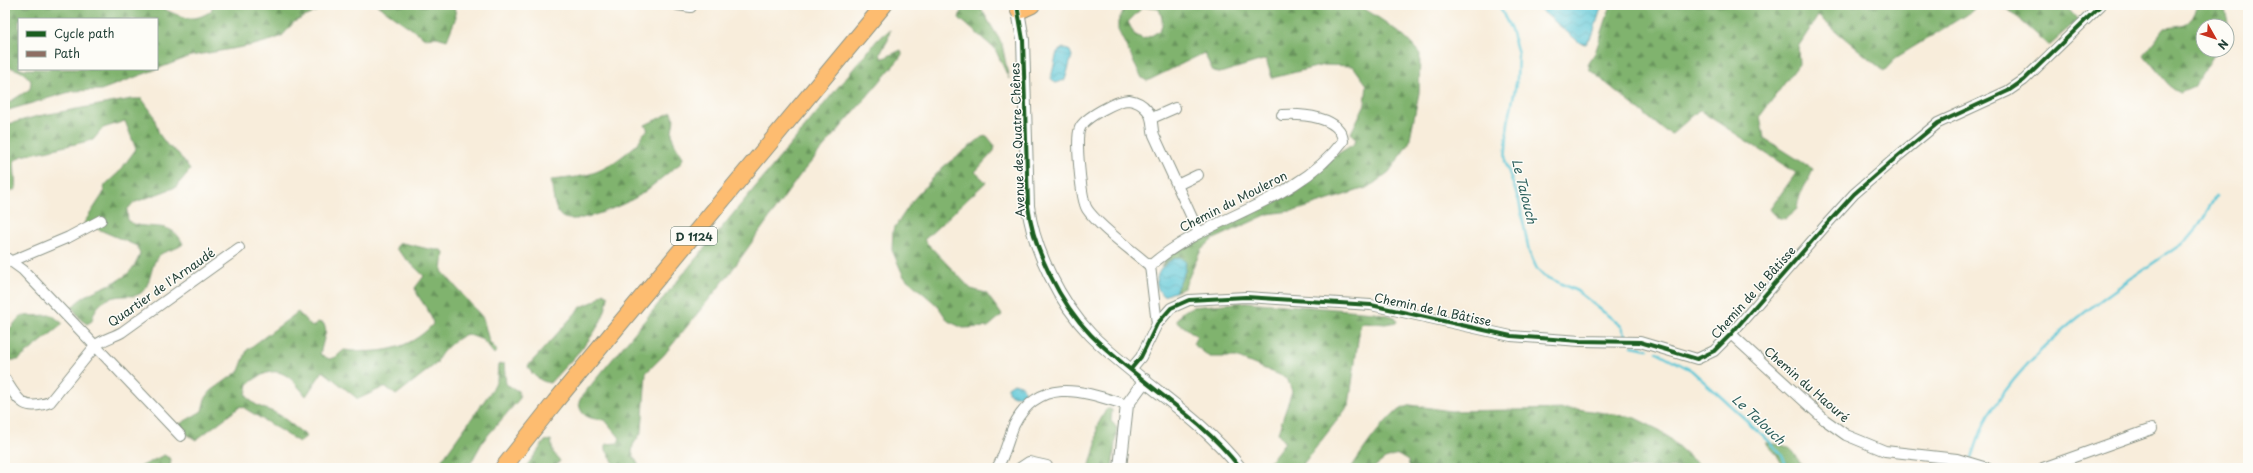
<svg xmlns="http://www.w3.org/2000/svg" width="2253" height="473" font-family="'Playpen Sans',sans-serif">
<defs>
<pattern id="forest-firs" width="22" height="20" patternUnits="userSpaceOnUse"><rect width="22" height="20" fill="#80b36e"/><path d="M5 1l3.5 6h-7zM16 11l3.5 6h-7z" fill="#68935b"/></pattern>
<pattern id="water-waves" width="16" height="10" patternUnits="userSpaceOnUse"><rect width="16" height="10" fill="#5dc7d7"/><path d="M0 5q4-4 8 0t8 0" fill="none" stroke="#4ca3af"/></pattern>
</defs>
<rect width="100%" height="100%" fill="#fdfcf7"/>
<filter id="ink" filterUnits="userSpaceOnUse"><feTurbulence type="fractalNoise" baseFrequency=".025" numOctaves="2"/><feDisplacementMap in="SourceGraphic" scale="8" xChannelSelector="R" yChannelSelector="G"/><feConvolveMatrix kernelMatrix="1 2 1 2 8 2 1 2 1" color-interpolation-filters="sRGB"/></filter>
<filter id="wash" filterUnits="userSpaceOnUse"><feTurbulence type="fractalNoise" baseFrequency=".012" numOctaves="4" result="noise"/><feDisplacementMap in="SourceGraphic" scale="16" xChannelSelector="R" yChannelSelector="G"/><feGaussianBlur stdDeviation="0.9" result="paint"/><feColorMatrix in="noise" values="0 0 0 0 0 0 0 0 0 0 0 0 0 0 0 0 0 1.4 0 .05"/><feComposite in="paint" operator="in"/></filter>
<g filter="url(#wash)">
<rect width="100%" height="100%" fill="#f8eddb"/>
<g fill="url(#forest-firs)" stroke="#507851" fill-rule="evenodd">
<path d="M5,5h159v4c19,9 29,14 47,2l2,-6h57l14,4 7,-4h38l-35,17 -12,14 -10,4 -18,5 -63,11 -34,13v-50h-138v50h138l-56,21 -28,1 -68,20v-6l25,-16 1,-8c-7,-10 -15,-12 -26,-15z"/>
<polygon points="377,5 454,5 456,17 447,40 437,37 425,38"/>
<polygon points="963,5 979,5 1002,44 1009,79 995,49 959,18"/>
<path d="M1126,5h232c23,14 45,27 62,49l-1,39 -10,50 -20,29 -20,15 -71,23 -30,4 -56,26 -11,10 -17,38 -9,4 10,-21 -16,-11 -8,7 7,-11 186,-112 2,-4 -5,-7 14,-29 2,-19 -14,-19 -29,-1 -52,13 -6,-19 -46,14 -7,-2 -9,-18 -57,28 -5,-3 -24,-48v-8zM1143,7l16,2c7,18 3,23 -16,30l-9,-5 -6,-12z"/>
<path d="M1611,5h371l-85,52 -13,14 -66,-55 -20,31 1,17 -39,52 4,22 49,31c-6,17 -14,21 -16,40l-12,10 -9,-2 -6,-8 26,-36 -97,-63 -27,24 -7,-3 -75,-61 -2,-7 7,-10z"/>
<polygon points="2003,5 2065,5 2078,20 2049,45"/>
<path d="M2198,5h26l5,23 -2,3v-5h-24v24h14l-23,37 -14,6 -12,-9 -24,-29 21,-27c22,-2 24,-2 33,-23z"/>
<path d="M890,30l-2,10 -8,14 2,5 19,-9 1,4 -3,5 -99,116 -73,102 -64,79 -17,17 -4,58 -9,14 -1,8 8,15h-23l-11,-18v-6l12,-1 2,-5 -15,-18c-13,-1 -25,-2 -26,-18l3,-6 296,-357z"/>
<path d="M132,99h10l11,15 6,20 8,11 11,8 12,17 -14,17 -43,16 -6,7 1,11c19,12 43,-4 55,23 -9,8 -23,5 -28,17 -5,10 -5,30 -18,34 -3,2 -9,0 -12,1 -17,0 -30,7 -33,25l-5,3 -6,-4 -9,-13c23,-25 56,-18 68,-53l-3,-8 -53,-23 19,-29 2,-9 14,-13 17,-23 -11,-28 -22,7 -10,12 -71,16 -8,5 2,28 -9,4 -2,-1v-67l33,-9z"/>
<path d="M672,112c4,10 0,12 0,22 0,8 7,16 11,23l-2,6c-14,10 -27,22 -41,32 -14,9 -63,31 -78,22 -9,-6 -9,-27 -11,-37 42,-4 52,-7 84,-34 6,-5 6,-12 13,-16l-3,-5z"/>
<polygon points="987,136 995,146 994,151 975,172 986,182 924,240 971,289 986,293 1002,315 988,327 963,328 948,321 938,306 904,277 892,250 893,230 913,200 943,167 982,137"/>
<path d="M401,243c15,2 25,7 40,7l3,2 -2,19 41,47 6,23 8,10 -3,3 -11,-14 -16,-6c-11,4 -28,18 -30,29l-41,32 -9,-7h-5l-24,11 -35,-28 -17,25c-19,-24 -30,-34 -58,-12l-2,11c9,14 23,13 35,21 9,7 17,14 26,20l-8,6 -58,-36 -45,34 -11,-7 -7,-8 24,-14 3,-12 6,-8 28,-20 8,-21 51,-38 14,15 6,-5 6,2 2,7 -6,23 9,5 7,-2 8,-7c33,4 65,1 89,-26 -2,-15 -14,-22 -18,-36l9,-12 -28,-27 1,-4z"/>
<path d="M603,293l5,3c-3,35 -36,62 -58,87 -9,-1 -20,-9 -22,-17l53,-59 14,-6z"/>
<polygon points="1246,302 1374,312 1395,317 1397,322 1385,324 1364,322 1360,326 1349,405 1300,468 1265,468 1285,442 1278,433 1292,391 1287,378 1236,357 1210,357 1193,344 1197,336 1176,321 1182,312 1192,307"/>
<polygon points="52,315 63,324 18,360 9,360 6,356 5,334 21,316"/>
<polygon points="504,363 506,384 518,391 520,398 483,441 468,468 436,468 492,390 497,380 498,365"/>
<path d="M1411,405l39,6 127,-2 56,8 28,14 41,37h-292l-2,-7 -10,-6 -13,4 -12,9h-22c14,-20 36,-57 60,-63z"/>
<polygon points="1107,408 1112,410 1111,421 1117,428 1112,468 1089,468 1096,444 1097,426"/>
<polygon points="551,440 553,452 560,461 554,468 525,468 545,441"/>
<path d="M1766,443c22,2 27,3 36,25h-18l-7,-13z"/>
<polygon points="164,455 171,459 170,468 138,468"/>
</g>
<g fill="url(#water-waves)" stroke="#3e8286">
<polygon points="1535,5 1602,5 1593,34 1586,44 1580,43"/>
<polygon points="1063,48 1070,51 1072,56 1065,80 1055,83 1051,78 1057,52"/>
<path d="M1179,257l7,5 -1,9 -10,21 -12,4c-15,-16 -1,-34 16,-39z"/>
<polygon points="1014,383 1021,385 1025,392 1021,396 1014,396 1008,393 1008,387"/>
</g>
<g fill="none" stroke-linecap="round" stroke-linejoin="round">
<g stroke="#5dc7d7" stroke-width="2.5">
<polyline points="1499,5 1511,30 1518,53 1517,79 1508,123 1505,161 1519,201 1529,252 1537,269 1544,276 1577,291 1596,306 1621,326 1627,337"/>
<polyline points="1632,346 1648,349"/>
<polyline points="1657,352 1691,370 1721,397 1769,441 1781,454 1788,468"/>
<path d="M1972,458c5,-15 10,-32 18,-45 45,-74 127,-125 197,-173l10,-12 19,-32"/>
</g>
</g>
</g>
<g filter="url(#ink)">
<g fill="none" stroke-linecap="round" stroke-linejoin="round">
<g stroke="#8c9588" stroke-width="12">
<g id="minor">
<polyline points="677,5 691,7"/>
<polyline points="1152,118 1175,108"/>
<polyline points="1177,185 1198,175"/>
<polyline points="5,257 23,270 181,436"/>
<polyline points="12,261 69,237 101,220"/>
<path d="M1150,266c-16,-14 -52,-40 -63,-57 -6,-10 -12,-71 -7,-81 4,-10 37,-28 49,-28 7,1 14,5 18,10 7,8 4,16 7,25l45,98"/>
<path d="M1150,266c57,-51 145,-61 193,-125 -2,-25 -42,-27 -61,-26"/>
<polyline points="1150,266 1157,324"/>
<polyline points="1731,334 1825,420 1846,435 1885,451 1957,459 1987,468"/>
<polyline points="1131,369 1141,357 1157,324 1171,308 1189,300 1246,297 1371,305 1511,336 1580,341 1640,342 1697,359 1714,351 1731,334 1826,225 1854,194 1892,161 1938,123 2008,91 2024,80 2101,5"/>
<path d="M5,379c13,21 18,33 45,23l46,-57c8,-6 17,-8 26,-13l117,-84"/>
<path d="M997,468c8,-13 11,-29 17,-43 26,-51 71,-33 113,-20"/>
<polyline points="1020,468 1029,462 1047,466"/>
<polyline points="2043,468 2152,429"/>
</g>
</g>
<g stroke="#8c9588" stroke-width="14">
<g id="tertiary">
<path d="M1017,5l6,35 5,166c5,43 32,97 63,129 47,47 108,80 149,133"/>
<polyline points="1120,468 1127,405 1145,380"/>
</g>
</g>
<g stroke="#8c9588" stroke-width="18">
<g id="trunk">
<polyline points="1019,11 1032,5"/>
<polyline points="503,468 555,402 884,5"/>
</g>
</g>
<use href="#minor" stroke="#fff" stroke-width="10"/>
<use href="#tertiary" stroke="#fff" stroke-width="12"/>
<use href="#trunk" stroke="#fdbc6f" stroke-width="16"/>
<polyline stroke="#8d6e63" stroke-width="3" stroke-dasharray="6 3" stroke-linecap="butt" points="691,7 717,5"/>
<g stroke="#fdfcf7" stroke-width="6">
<g id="cycleway">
<path d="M1017,5l6,35 5,166c5,43 32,97 63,129 47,47 108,80 149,133"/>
<polyline points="1131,369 1141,357 1157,324 1171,308 1189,300 1246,297 1371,305 1511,336 1580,341 1640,342 1697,359 1714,351 1731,334 1826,225 1854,194 1892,161 1938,123 2008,91 2024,80 2101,5"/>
</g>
</g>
<use href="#cycleway" stroke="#1b5e20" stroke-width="4"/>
</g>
</g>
<g text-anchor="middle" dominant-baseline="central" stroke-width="3" stroke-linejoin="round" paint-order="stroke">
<rect fill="#fdfcf7" stroke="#62766e" stroke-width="1" x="671" y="227" width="46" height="18" rx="3"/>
<g font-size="11" font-weight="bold" fill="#1f3d34">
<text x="694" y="236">D 1124</text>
</g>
<g font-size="12" fill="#1f3d34" stroke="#fdfcf7">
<text transform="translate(1017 140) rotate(-92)">Avenue des Quatre Chênes</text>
<text transform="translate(1233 201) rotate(-27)">Chemin du Mouleron</text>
<text transform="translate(161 287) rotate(-35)">Quartier de l'Arnaudé</text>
<text transform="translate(1753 292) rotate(-48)">Chemin de la Bâtisse</text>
<text transform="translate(1433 309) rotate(12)">Chemin de la Bâtisse</text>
<text transform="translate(1807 384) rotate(41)">Chemin du Haouré</text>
</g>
<g font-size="13" font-style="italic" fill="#2e605d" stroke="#fdfcf7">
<text transform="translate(1525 191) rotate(76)">Le Talouch</text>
<text transform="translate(1759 419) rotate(43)">Le Talouch</text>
</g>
</g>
<rect width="2253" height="473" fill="none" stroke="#fdfcf7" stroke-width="20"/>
<rect x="18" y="18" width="140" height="52" fill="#fdfcf7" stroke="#a4b0a9"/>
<rect x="26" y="31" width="20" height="6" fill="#1b5e20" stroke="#a4b0a9"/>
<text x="54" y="38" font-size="12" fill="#1f3d34">Cycle path</text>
<rect x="26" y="51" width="20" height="6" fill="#8d6e63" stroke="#a4b0a9"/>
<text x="54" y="58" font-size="12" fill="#1f3d34">Path</text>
<g transform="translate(2215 38) rotate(129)"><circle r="19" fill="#fdfcf7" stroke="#a4b0a9"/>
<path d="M0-3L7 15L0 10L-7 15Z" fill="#c8321e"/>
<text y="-6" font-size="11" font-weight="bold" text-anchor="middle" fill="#1f3d34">N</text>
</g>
</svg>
